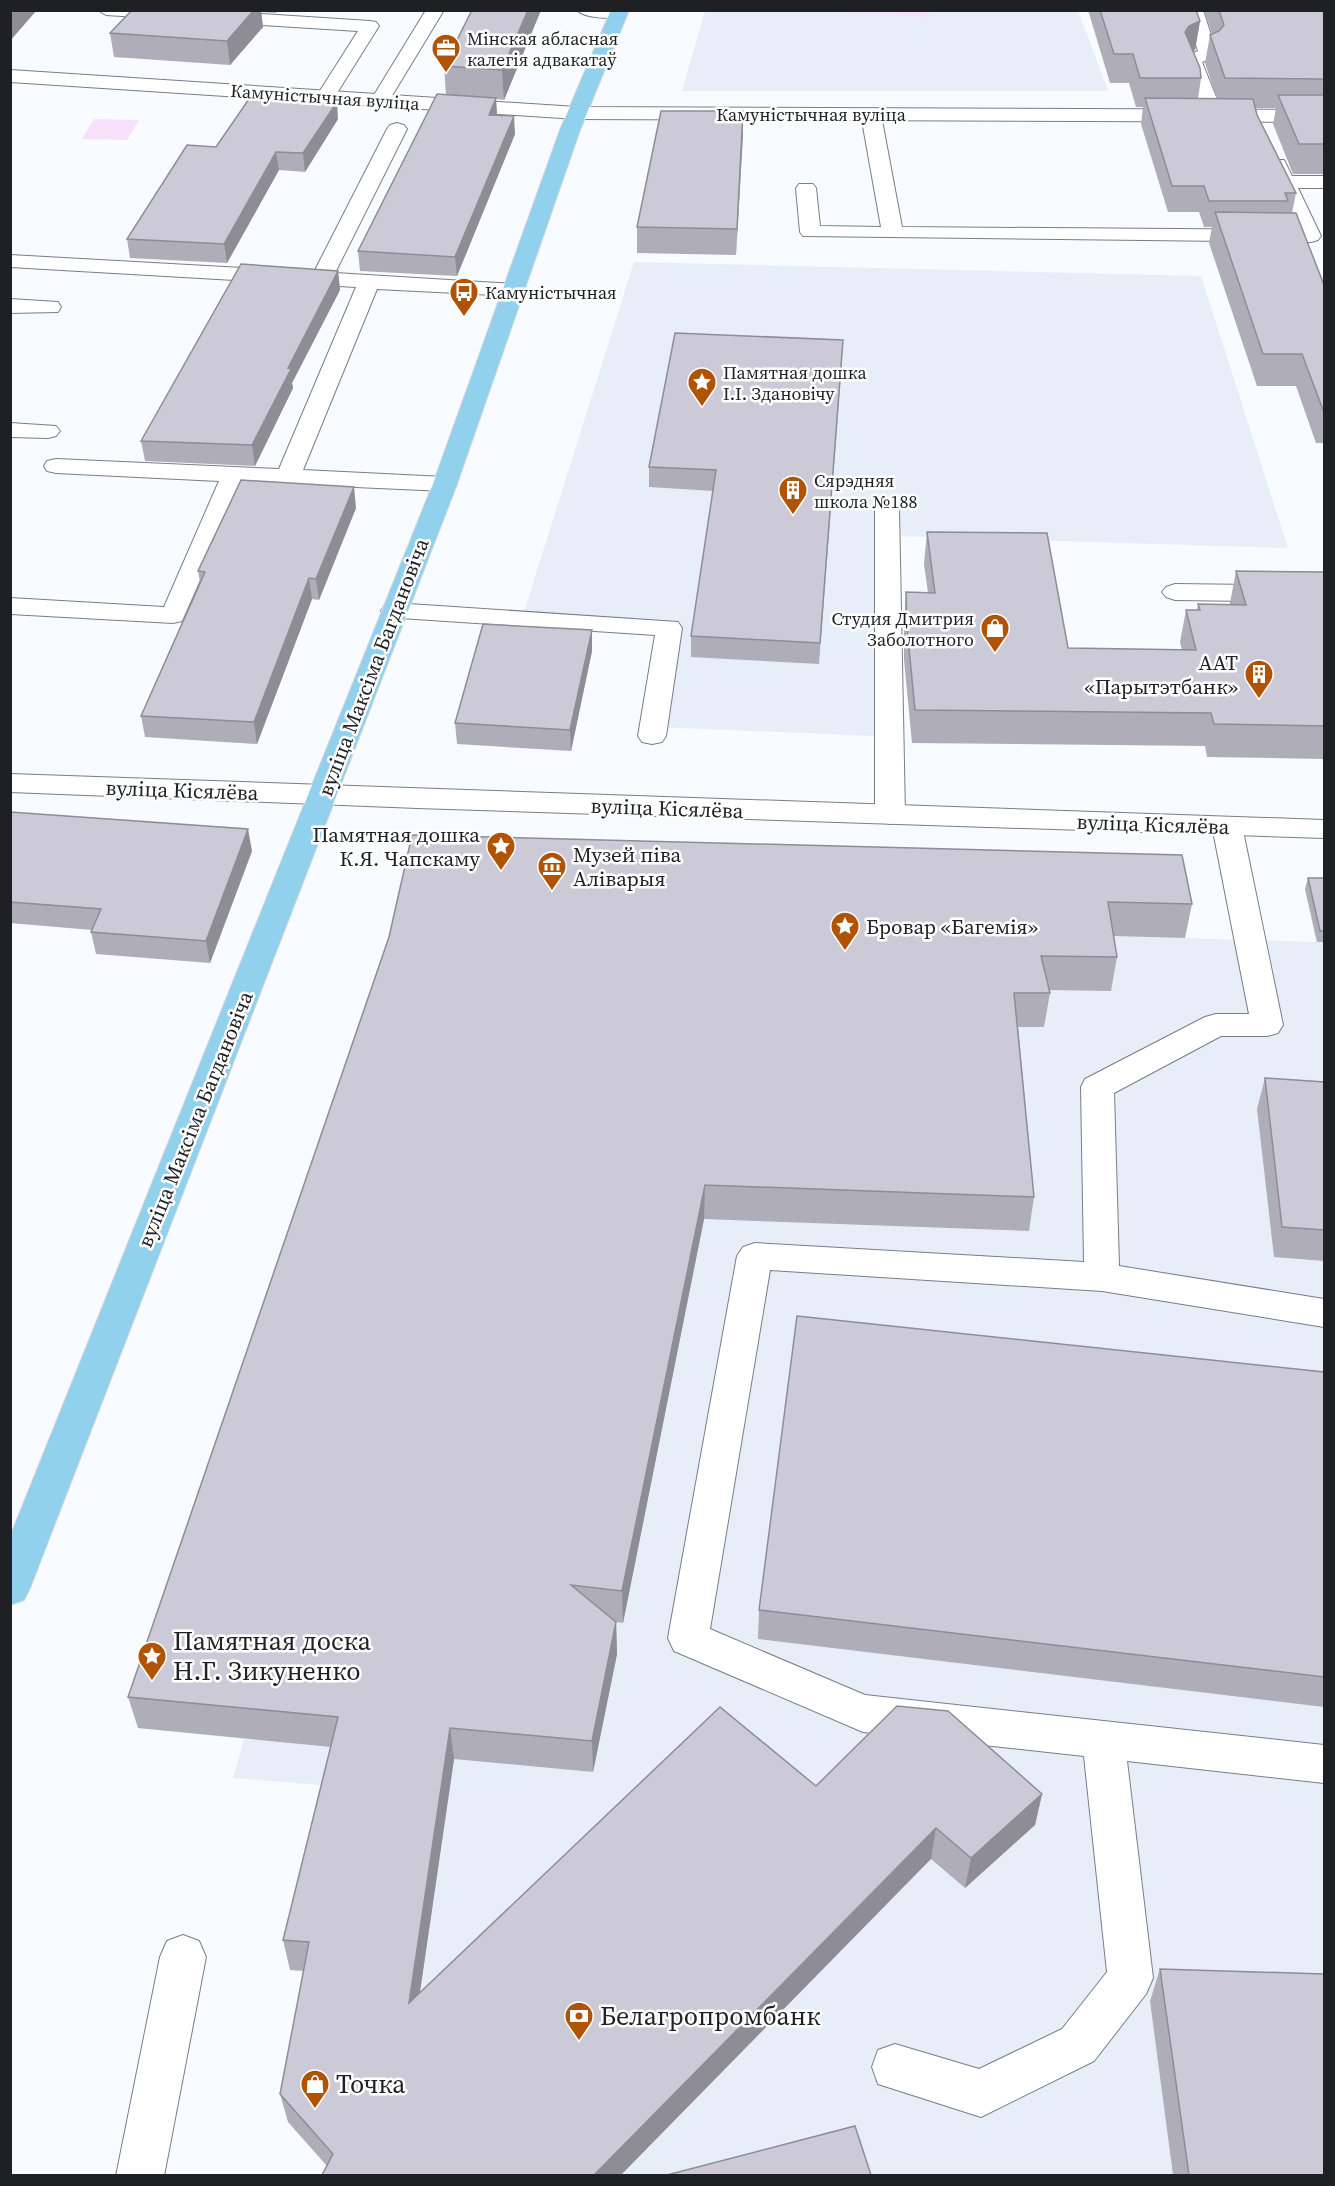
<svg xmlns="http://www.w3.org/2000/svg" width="1335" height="2186" font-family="'Source Serif 4',serif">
<rect width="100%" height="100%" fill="#f8fbff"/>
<g fill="#e8eef8">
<polygon points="1078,10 1108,91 682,91 705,11"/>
<polygon points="634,262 1201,276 1288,548 896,536 899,737 659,727 681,622 524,612"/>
<polygon points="1175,889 1185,938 1316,942 1305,889 1324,890 1324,2175 335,2175 288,2122 317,1972 290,1970 335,1786 233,1778 244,1739 138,1728 291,1277"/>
</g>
<g fill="#f6e1fa">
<polygon points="827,10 930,10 930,11 929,17 826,12"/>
<polygon points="94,119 139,120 127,140 82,139"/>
</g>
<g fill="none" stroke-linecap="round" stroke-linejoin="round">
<g stroke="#787e88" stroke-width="2">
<g id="service">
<polygon points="98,10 202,10 370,21 376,22 379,26 332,101 318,101 316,97 358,31 106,15"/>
<polygon points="426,10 444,10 387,104 373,104 371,100"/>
<path d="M577,10h50l1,2 -3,4c-12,3 -40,3 -48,-6z"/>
<polygon points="1185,10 1203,10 1217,54 1214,58 1202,62 1216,97 1219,115 1216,119 1202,119 1199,115 1198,97 1183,60 1186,56 1198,51"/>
<polygon points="871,109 878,111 881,115 902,227 1298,230 1267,164 1270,160 1284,160 1292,176 1324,176 1324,188 1298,188 1321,236 1318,240 1311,242 803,236 800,232 796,188 799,184 813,184 816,188 820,226 881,227 861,115 864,111"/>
<polygon points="397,123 404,125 407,129 335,273 514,284 522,285 525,290 522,295 514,296 377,289 303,470 445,477 454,479 457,484 454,489 445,491 243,482 182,621 173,623 10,614 10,598 164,607 219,481 56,473 47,471 44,466 47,461 56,459 279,469 356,287 10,267 10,255 314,272 387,129 390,125"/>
<polygon points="10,299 58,302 61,307 58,312 10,313"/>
<polygon points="10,423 56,426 60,431 56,436 48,438 10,437"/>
<polygon points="887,502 896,504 899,509 905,815 900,821 890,824 880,821 875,815 875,509 878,504"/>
<polygon points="1175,584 1324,586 1324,602 1175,600 1166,597 1162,592 1166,587"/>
<polygon points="394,603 678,622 682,628 666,736 662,742 652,744 642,742 638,736 655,635 385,617 381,611 385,605"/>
<polygon points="1227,817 1237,820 1242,826 1283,1025 1278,1033 1267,1036 1221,1036 1114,1093 1119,1266 1324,1299 1324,1327 1102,1291 770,1270 710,1629 865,1695 1324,1745 1324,1783 1127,1761 1153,1978 1146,1994 1094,2061 981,2117 878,2084 872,2067 878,2050 895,2044 979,2069 1062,2029 1107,1972 1084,1756 863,1732 674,1651 668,1638 737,1256 743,1247 755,1243 1084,1262 1081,1087 1085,1079 1205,1017 1216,1014 1249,1014 1212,826 1217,820"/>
<polygon points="183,1935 199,1941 206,1957 164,2176 116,2176 160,1957 167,1941"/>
</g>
</g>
<g stroke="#787e88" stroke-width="2">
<g id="tertiary">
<polygon points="10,70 577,107 1324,110 1324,122 577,119 10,82"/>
<polygon points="10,774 1324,820 1324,838 417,808 10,792"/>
</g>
</g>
<g stroke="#d6d7d8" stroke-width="2">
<polygon id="primary" points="611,10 629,10 580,130 457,484 30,1588 24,1600 10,1605 10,1537 433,484 560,130"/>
</g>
<use href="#service" fill="#fff" fill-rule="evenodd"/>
<use href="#tertiary" fill="#fff" fill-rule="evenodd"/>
<use href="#primary" fill="#91d1ee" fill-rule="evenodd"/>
</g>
<g fill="#afaeb8">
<polygon points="132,10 278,10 276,13 261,12 263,27 230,65 114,57 110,33"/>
<polygon points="472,10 541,10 504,100 496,99 497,116 515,134 457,276 360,271 358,251 446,95 444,66"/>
<polygon points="1088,10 1196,10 1200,21 1195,50 1193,51 1201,78 1198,99 1217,99 1205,63 1210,35 1212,34 1204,10 1324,10 1324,175 1324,174 1293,174 1273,124 1276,108 1255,108 1257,115 1296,193 1292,213 1324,285 1324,443 1316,443 1296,386 1257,386 1209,243 1212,227 1204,227 1199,212 1168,212 1141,124 1143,107 1136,107 1129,83 1110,83"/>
<polygon points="743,111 736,255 637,253 637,227"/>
<polygon points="338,119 305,172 279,170 227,263 130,258 127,239 216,147"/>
<polygon points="338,271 340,290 292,383 293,388 255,466 145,461 141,441"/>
<polygon points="842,360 819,664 691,657 691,636 713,491 649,487 649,467"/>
<polygon points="356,508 319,600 312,599 257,744 145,737 141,716 200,582 198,571"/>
<polygon points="927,532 1068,648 1182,650 1180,642 1186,610 1197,610 1198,604 1230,605 1230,603 1236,571 1324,572 1324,759 1207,757 1205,746 912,743 904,660 904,624 906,592 928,593 924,564"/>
<polygon points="592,651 571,751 457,744 455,723"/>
<polygon points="10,812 252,851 210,963 96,954 91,932 92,930 10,923"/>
<polygon points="412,835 1192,904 1185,938 1114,936 1117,957 1111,991 1049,990 1050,993 1044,1027 1018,1027 1034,1197 1029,1231 704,1219 623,1623 616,1622 617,1654 593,1772 454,1759 420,1992 816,1786 1042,1794 1035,1825 965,1888 931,1859 327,2166 288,2122 280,2094 304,1971 290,1970 283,1940 331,1747 138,1728 128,1697 389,937"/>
<polygon points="1308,878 1324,878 1324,942 1317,942 1305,889"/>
<polygon points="1265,1078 1324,1082 1324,1261 1274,1257 1257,1109"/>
<polygon points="1324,1372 1324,1707 758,1639 759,1610"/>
<polygon points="1160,1969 1324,2175 1173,2175 1150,2001"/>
</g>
<g fill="#8e8d96">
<polygon points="15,10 37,10 10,41 10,15"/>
<polygon points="254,10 261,10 263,27 230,65 227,41"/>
<polygon points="528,10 541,10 504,100 502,70"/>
<polygon points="1200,21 1195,50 1184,55 1185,32 1189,26"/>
<polygon points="496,98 497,116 489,115"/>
<polygon points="337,102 338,119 305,172 303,153"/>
<polygon points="743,111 743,136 736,255 737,229"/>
<polygon points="514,116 515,134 457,276 455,257"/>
<polygon points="276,152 279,170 227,263 224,244"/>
<polygon points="338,271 340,290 292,383 293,388 255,466 252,445 288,368"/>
<polygon points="354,487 356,508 319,600 316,579"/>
<polygon points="309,578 312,599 257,744 254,722"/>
<polygon points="592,630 592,651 571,751 570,730"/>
<polygon points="248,829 252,851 210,963 206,941"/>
<polygon points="705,1185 704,1219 623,1623 622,1591"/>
<polygon points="616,1622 617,1654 593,1772 592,1741"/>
<polygon points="450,1728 454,1759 414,2032 409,2003"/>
<polygon points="1042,1794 1035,1825 965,1888 971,1858"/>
<polygon points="936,1828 931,1859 621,2175 594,2175"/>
</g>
<g fill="#cbcad6" stroke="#8e8d96" stroke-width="1.5">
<polygon points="132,10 254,10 227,41 110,33"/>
<polygon points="472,10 528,10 502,70 444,66"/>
<polygon points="1100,10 1196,10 1200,21 1189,26 1185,32 1200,68 1201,78 1140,78 1133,54 1114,54"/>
<polygon points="1219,10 1324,10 1324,79 1225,78 1210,35 1219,31 1224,25"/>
<polygon points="437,94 496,98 489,115 514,116 455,257 358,251"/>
<polygon points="1278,95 1324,95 1324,144 1299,144"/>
<polygon points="251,96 337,102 303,153 276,152 224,244 127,239 187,145 216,147"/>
<polygon points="1145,98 1253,99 1257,115 1296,193 1285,193 1288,201 1209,201 1204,186 1172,186"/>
<polygon points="661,111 743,111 737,229 637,227"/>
<polygon points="1215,212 1296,213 1324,285 1324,410 1323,410 1302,354 1263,354"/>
<polygon points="241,264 338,271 288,368 291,369 252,445 141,441"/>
<polygon points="675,333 843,340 820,643 691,636 716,470 649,467"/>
<polygon points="241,480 354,487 316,579 309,578 254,722 141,716 205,572 198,571"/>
<polygon points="927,532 1047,533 1068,648 1196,650 1186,610 1200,610 1198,604 1246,605 1236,571 1324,572 1324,726 1214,724 1211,713 915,710 907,627 906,592 935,593"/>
<polygon points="483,624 592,630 570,730 455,723"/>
<polygon points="10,812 248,829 206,941 91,932 101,909 10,902"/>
<polygon points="412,835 1182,855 1192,904 1108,902 1117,957 1041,956 1050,993 1014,993 1034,1197 705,1185 622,1591 571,1585 616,1622 592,1741 450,1728 409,2003 720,1707 816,1786 897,1706 948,1711 1042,1794 971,1858 936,1828 594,2175 322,2175 333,2154 280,2094 309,1942 283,1940 338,1717 128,1697 389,937"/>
<polygon points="1308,878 1324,878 1324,931 1320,931"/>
<polygon points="1265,1078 1324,1082 1324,1230 1282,1227"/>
<polygon points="797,1316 1324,1372 1324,1677 759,1610"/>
<polygon points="1160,1969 1324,1974 1324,2175 1189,2175"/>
<polygon points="855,2126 871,2175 667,2175"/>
</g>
<defs>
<g id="office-pin" transform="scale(1.5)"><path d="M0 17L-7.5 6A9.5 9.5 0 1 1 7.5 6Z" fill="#b15304" stroke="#fff"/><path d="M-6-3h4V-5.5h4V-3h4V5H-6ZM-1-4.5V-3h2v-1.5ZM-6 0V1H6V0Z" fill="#fff"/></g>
<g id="bus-pin" transform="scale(1.5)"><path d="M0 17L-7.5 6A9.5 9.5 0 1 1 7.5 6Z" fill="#b15304" stroke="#fff"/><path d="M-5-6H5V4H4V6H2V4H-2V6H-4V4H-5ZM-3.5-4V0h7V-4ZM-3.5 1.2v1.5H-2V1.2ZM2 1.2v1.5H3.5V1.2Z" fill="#fff"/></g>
<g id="sight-pin" transform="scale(1.5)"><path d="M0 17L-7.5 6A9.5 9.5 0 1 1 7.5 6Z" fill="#b15304" stroke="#fff"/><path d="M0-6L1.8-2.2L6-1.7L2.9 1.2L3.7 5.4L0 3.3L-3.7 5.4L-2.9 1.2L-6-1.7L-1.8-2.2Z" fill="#fff"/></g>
<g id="building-pin" transform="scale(1.5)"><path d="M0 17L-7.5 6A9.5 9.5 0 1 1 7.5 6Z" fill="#b15304" stroke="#fff"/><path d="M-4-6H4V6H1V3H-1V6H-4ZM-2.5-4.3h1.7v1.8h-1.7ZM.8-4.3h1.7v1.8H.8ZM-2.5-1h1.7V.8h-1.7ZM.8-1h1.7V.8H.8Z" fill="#fff"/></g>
<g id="shop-pin" transform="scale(1.5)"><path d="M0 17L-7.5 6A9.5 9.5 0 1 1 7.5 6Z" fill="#b15304" stroke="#fff"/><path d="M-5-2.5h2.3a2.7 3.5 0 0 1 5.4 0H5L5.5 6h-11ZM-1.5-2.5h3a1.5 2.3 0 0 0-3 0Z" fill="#fff"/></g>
<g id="museum-pin" transform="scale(1.5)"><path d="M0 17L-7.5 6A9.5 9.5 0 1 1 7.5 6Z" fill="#b15304" stroke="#fff"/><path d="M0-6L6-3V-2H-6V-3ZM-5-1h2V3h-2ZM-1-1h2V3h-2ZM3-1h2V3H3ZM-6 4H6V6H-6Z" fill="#fff"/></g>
<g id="bank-pin" transform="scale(1.5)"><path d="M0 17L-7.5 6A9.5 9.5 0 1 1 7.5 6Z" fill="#b15304" stroke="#fff"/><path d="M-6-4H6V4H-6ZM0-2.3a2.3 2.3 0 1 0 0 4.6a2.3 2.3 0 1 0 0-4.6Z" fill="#fff"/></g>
</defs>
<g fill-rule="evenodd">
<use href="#office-pin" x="446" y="48"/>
<use href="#bus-pin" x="464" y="292"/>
<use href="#sight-pin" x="702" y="382"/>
<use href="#building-pin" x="793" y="490"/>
<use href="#shop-pin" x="995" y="628"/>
<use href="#building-pin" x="1259" y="674"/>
<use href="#sight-pin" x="501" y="846"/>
<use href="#museum-pin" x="552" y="866"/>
<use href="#sight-pin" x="845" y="926"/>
<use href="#sight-pin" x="152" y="1656"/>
<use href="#bank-pin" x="579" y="2016"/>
<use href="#shop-pin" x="315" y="2084"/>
</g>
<g text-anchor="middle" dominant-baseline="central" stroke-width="5" stroke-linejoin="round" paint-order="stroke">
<g font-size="18" fill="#1e2024" stroke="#fff" text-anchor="start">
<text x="467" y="38">Мінская абласная<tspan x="467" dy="21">калегія адвакатаў</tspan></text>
<text x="485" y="292">Камуністычная</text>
<text x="723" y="372">Памятная дошка<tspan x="723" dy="21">І.І. Здановічу</tspan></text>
<text x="814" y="480">Сярэдняя<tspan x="814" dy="21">школа №188</tspan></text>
<text x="974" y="618" text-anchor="end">Студия Дмитрия<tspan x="974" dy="21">Заболотного</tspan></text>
</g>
<g font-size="18" fill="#1e2024" stroke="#fff">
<text transform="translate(325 97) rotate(4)">Камуністычная вуліца</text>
<text x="811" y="114">Камуністычная вуліца</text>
</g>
<g font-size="21" fill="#1e2024" stroke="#fff" text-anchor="end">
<text x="1238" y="662">ААТ<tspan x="1238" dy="24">«Парытэтбанк»</tspan></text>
<text x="480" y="834">Памятная дошка<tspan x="480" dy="24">К.Я. Чапскаму</tspan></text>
<text x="573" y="854" text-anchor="start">Музей піва<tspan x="573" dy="24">Аліварыя</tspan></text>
<text x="866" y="926" text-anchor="start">Бровар «Багемія»</text>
</g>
<g font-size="21" fill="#1e2024" stroke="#fff">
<text transform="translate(373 667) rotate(-69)">вуліца Максіма Багдановіча</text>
<text transform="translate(182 790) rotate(2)">вуліца Кісялёва</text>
<text transform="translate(667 808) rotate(2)">вуліца Кісялёва</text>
<text transform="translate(1153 824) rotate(2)">вуліца Кісялёва</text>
<text transform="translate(195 1119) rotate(-68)">вуліца Максіма Багдановіча</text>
</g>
<g font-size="26" fill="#1e2024" stroke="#fff" text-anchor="start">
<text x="173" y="1641">Памятная доска<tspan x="173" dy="30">Н.Г. Зикуненко</tspan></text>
<text x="600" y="2016">Белагропромбанк</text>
<text x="336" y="2084">Точка</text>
</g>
</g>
<rect width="1335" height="2186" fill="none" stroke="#1e2024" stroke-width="24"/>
</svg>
